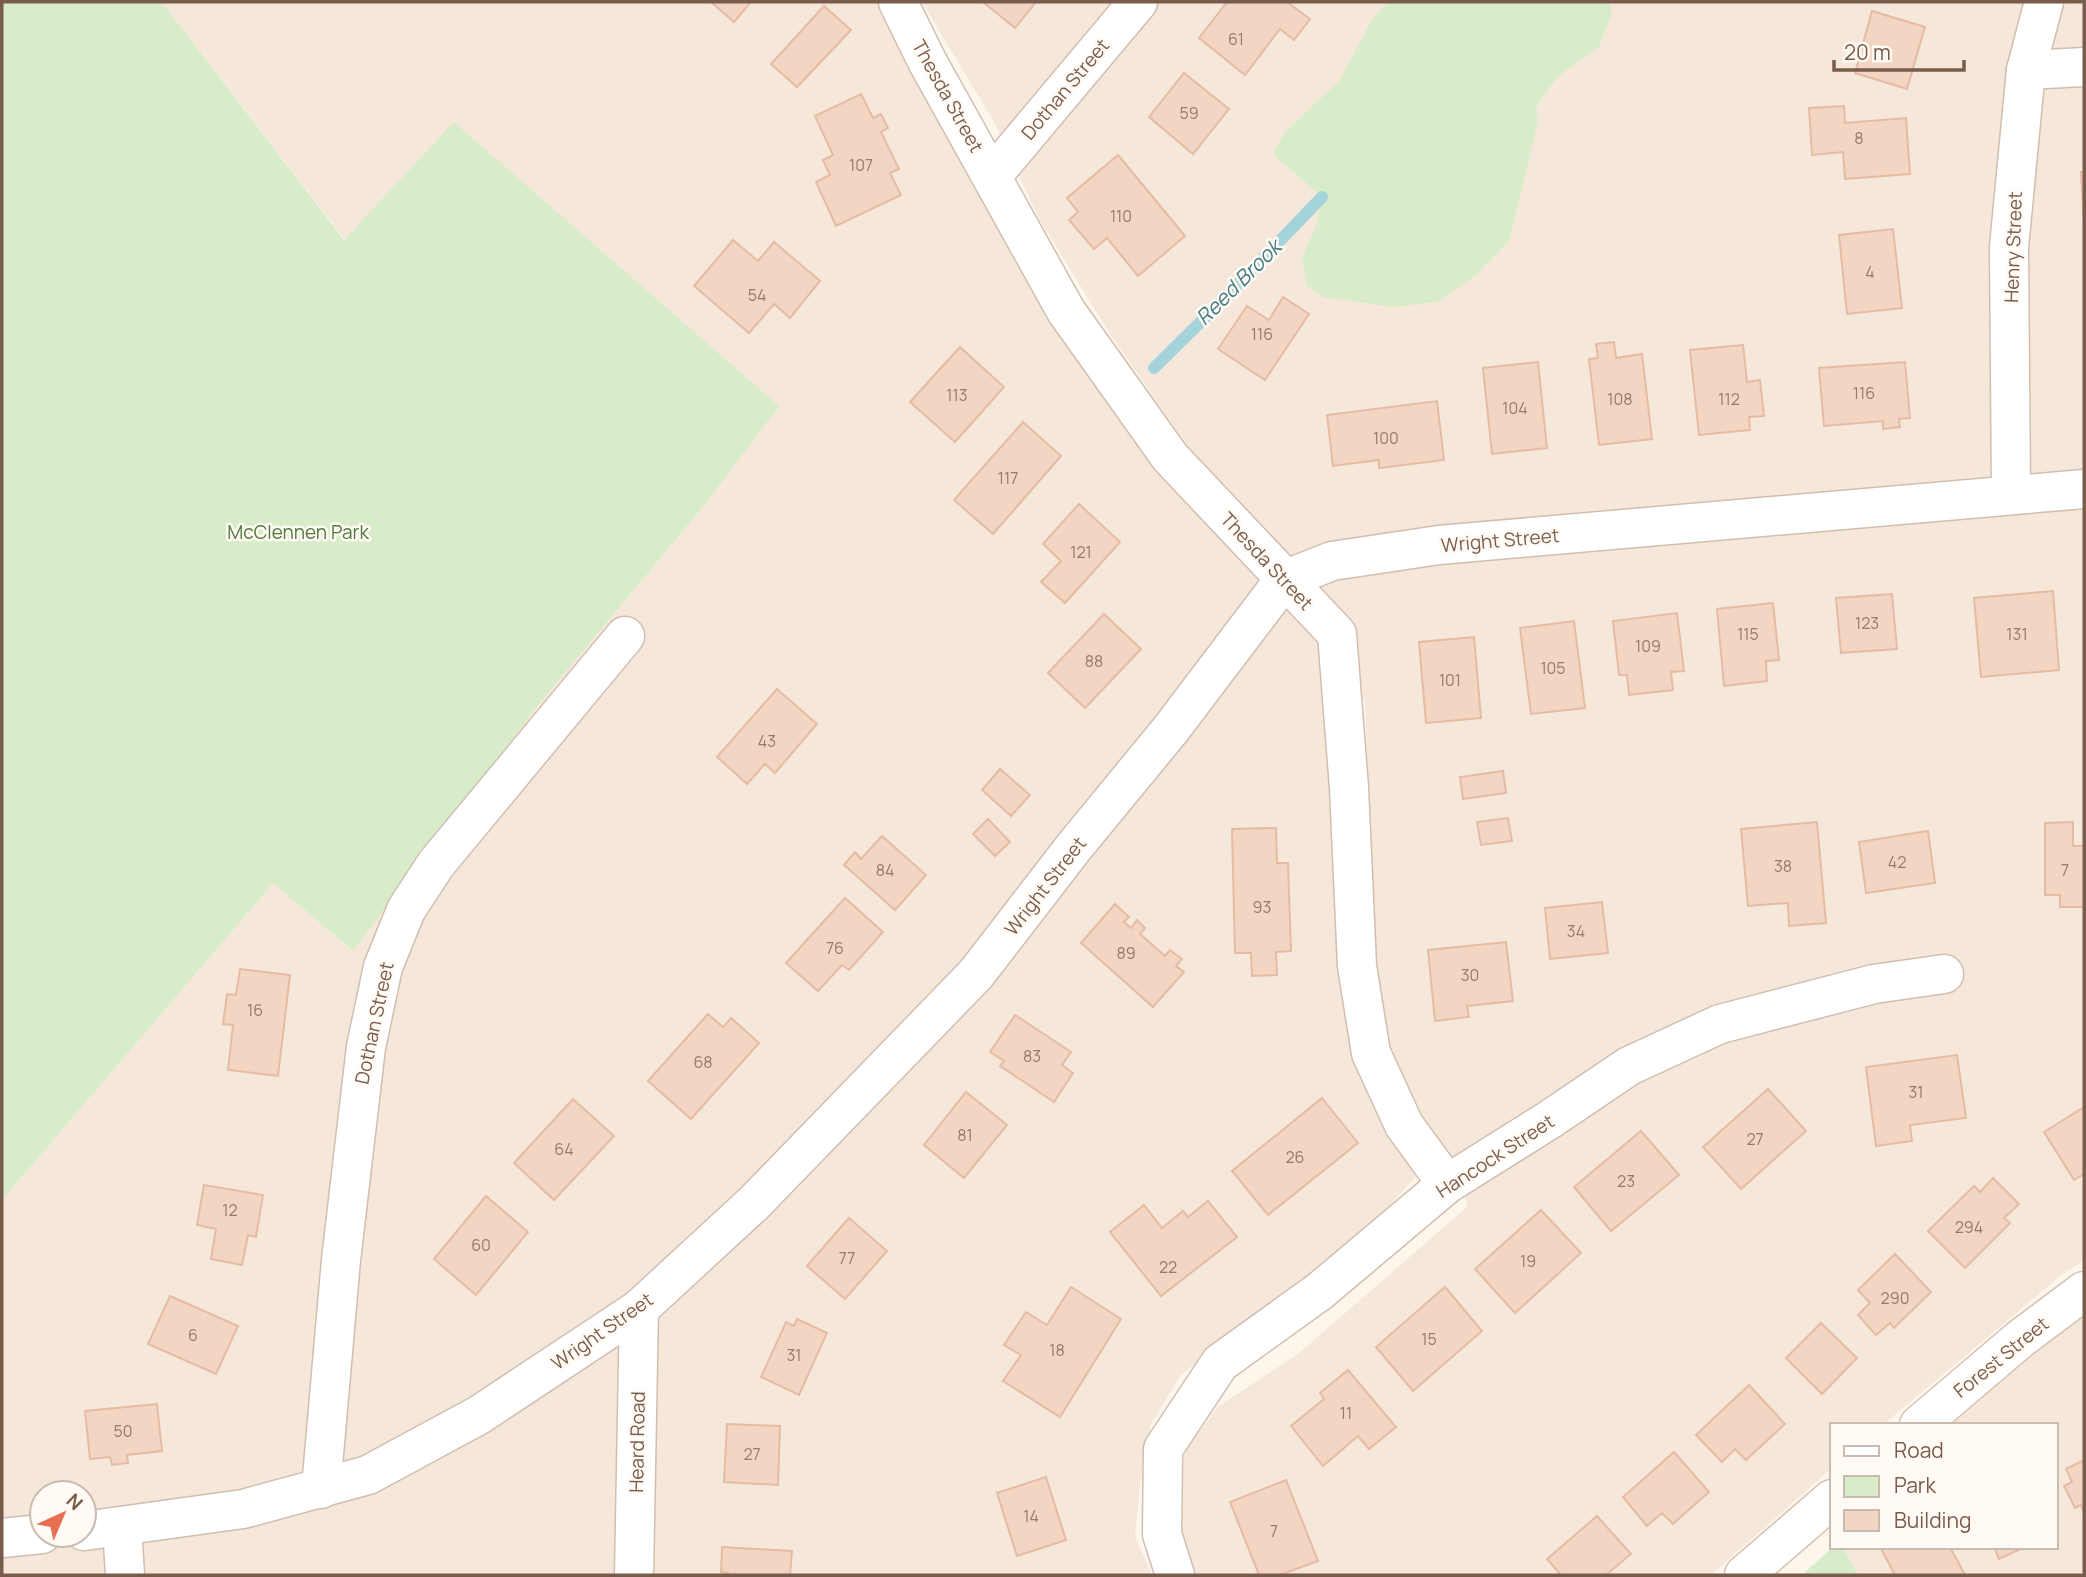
<svg xmlns="http://www.w3.org/2000/svg" width="2086" height="1577" font-family="Manrope,sans-serif">
<rect width="100%" height="100%" fill="#fdf6ec"/>
<g fill="#f5e8da" fill-rule="evenodd">
<path d="M162,2h723l112,215 325,423 21,344 11,79 34,61 34,46 -61,66 -115,86 -66,54 -29,48 -11,62 -5,50 17,39h-1150v-375l271,-318 79,69 187,-247 163,-196 -357,-268zM42,1493h42v42h-42z"/>
<polygon points="922,2 2084,2 2084,1260 2059,1277 1883,1425 1832,1425 1832,1468 1711,1575 1193,1575 1183,1548 1173,1495 1187,1448 1219,1406 1298,1354 1468,1206 1461,1188 1388,1055 1378,1002 1365,707 1348,621 1187,445 1108,331 1038,217 994,122"/>
<polygon points="2084,1310 2084,1575 1858,1575 1843,1547 2056,1547 2056,1425 1947,1425"/>
</g>
<g fill="#d8ecc9">
<polygon points="2,2 162,2 344,240 454,122 779,406 702,508 539,704 353,951 273,883 2,1200"/>
<polygon points="1389,2 1610,2 1612,12 1599,47 1557,77 1536,107 1538,121 1509,241 1476,275 1437,302 1393,307 1323,297 1307,286 1302,257 1316,227 1322,197 1273,154 1284,133 1340,80 1373,18"/>
<polygon points="1833,1547 1843,1547 1858,1575 1802,1575"/>
</g>
<g fill="none" stroke-linecap="round" stroke-linejoin="round">
<polyline stroke="#a5d3da" stroke-width="12" points="1154,368 1222,301 1322,197"/>
</g>
<g fill="#f3d5c3" stroke="#e6bba3" stroke-width="2">
<polygon points="711,2 751,2 734,22"/>
<polygon points="983,2 1036,2 1015,28"/>
<polygon points="1227,2 1287,2 1310,19 1294,40 1280,29 1245,75 1199,38"/>
<polygon points="824,6 851,30 797,87 771,64"/>
<polygon points="1872,11 1925,27 1907,89 1855,73"/>
<polygon points="1184,73 1229,109 1193,154 1149,117"/>
<polygon points="861,94 873,118 881,114 888,128 881,132 899,169 890,173 901,195 836,226 816,182 830,175 823,160 833,155 815,116"/>
<polygon points="1844,106 1845,123 1906,118 1910,174 1845,179 1843,152 1812,155 1809,108"/>
<polygon points="1118,155 1185,236 1138,276 1107,238 1094,249 1069,220 1078,212 1067,198"/>
<polygon points="2081,172 2084,172 2084,224"/>
<polygon points="1893,229 1902,308 1847,314 1839,235"/>
<polygon points="733,240 758,261 774,242 820,281 790,318 774,304 749,333 694,286"/>
<polygon points="1283,297 1309,314 1265,380 1218,349 1247,306 1269,320"/>
<polygon points="1614,342 1616,358 1642,354 1652,439 1599,445 1589,359 1598,358 1596,344"/>
<polygon points="1743,345 1747,382 1760,380 1764,416 1749,417 1750,430 1699,435 1690,350"/>
<polygon points="960,347 1004,387 955,442 910,402"/>
<polygon points="1538,362 1547,448 1492,454 1483,368"/>
<polygon points="1905,362 1910,418 1899,419 1900,427 1883,429 1883,421 1824,426 1819,368"/>
<polygon points="1437,401 1444,460 1379,468 1379,460 1333,466 1327,415"/>
<polygon points="1023,422 1061,456 993,534 954,500"/>
<polygon points="1079,504 1120,542 1065,603 1041,582 1061,561 1043,544"/>
<polygon points="2053,591 2059,670 1981,677 1974,598"/>
<polygon points="1892,594 1897,649 1841,653 1836,598"/>
<polygon points="1773,603 1779,660 1766,661 1767,681 1724,686 1717,609"/>
<polygon points="1677,613 1684,671 1671,672 1673,690 1629,695 1627,675 1619,675 1613,621"/>
<polygon points="1104,614 1141,649 1085,708 1048,673"/>
<polygon points="1574,621 1585,708 1531,714 1520,628"/>
<polygon points="1474,637 1481,718 1426,723 1419,642"/>
<polygon points="777,689 817,724 775,773 765,764 747,784 717,757"/>
<polygon points="1000,769 1030,795 1011,816 982,790"/>
<polygon points="1503,771 1506,793 1463,799 1460,777"/>
<polygon points="1508,818 1512,841 1481,845 1477,822"/>
<polygon points="988,819 1010,842 995,856 973,834"/>
<polygon points="1817,822 1826,923 1789,926 1788,903 1748,906 1741,829"/>
<polygon points="2073,822 2073,846 2084,846 2084,907 2060,907 2060,895 2045,895 2045,823"/>
<polygon points="1276,828 1277,863 1288,863 1291,951 1276,952 1277,975 1252,976 1251,953 1235,953 1232,829"/>
<polygon points="1928,831 1935,883 1866,893 1859,842"/>
<polygon points="882,836 926,875 895,910 844,865 855,852 861,859"/>
<polygon points="845,898 883,932 849,970 842,965 818,991 786,963"/>
<polygon points="1602,902 1608,953 1550,959 1545,908"/>
<polygon points="1115,904 1129,917 1124,922 1131,928 1137,920 1145,928 1140,934 1165,956 1170,950 1182,959 1176,966 1184,972 1153,1007 1081,943"/>
<polygon points="1506,942 1513,1001 1467,1006 1469,1017 1435,1021 1428,950"/>
<polygon points="240,969 290,975 278,1076 228,1070 233,1025 223,1024 227,994 236,995"/>
<polygon points="708,1014 723,1027 731,1018 759,1043 691,1119 648,1081"/>
<polygon points="1015,1015 1071,1052 1062,1065 1073,1073 1054,1102 1000,1066 1004,1061 990,1052"/>
<polygon points="1957,1055 1966,1118 1910,1125 1912,1141 1876,1146 1866,1067"/>
<polygon points="1768,1089 1806,1131 1741,1189 1703,1147"/>
<polygon points="966,1092 1007,1125 964,1178 924,1145"/>
<polygon points="1322,1098 1358,1143 1268,1215 1232,1171"/>
<polygon points="573,1099 614,1136 554,1200 514,1163"/>
<polygon points="2084,1107 2084,1174 2074,1180 2044,1132"/>
<polygon points="1641,1131 1679,1175 1611,1231 1574,1187"/>
<polygon points="1993,1178 2019,1204 2004,1218 2010,1223 1965,1268 1928,1231 1974,1186 1980,1192"/>
<polygon points="204,1185 263,1195 256,1237 248,1235 242,1265 211,1259 216,1229 197,1225"/>
<polygon points="486,1196 528,1232 476,1295 434,1259"/>
<polygon points="1208,1201 1237,1237 1161,1296 1110,1232 1144,1205 1162,1228 1183,1211 1188,1217"/>
<polygon points="1541,1210 1581,1253 1515,1313 1475,1269"/>
<polygon points="849,1218 887,1251 845,1299 807,1266"/>
<polygon points="1895,1254 1931,1292 1894,1328 1890,1323 1876,1335 1858,1315 1870,1303 1858,1290"/>
<polygon points="1071,1287 1121,1319 1060,1417 1003,1381 1021,1355 1004,1345 1026,1312 1047,1325"/>
<polygon points="1445,1287 1482,1331 1413,1391 1376,1347"/>
<polygon points="170,1296 238,1326 216,1374 148,1344"/>
<polygon points="797,1319 827,1333 799,1395 761,1377 786,1322 794,1326"/>
<polygon points="1821,1323 1857,1358 1822,1394 1786,1358"/>
<polygon points="1348,1370 1396,1427 1369,1449 1358,1436 1323,1466 1291,1426 1324,1399 1320,1393"/>
<polygon points="1749,1385 1785,1424 1746,1460 1735,1449 1722,1462 1696,1435"/>
<polygon points="157,1404 162,1451 127,1455 128,1463 112,1465 110,1457 90,1459 85,1411"/>
<polygon points="727,1424 780,1426 778,1485 724,1482"/>
<polygon points="1674,1452 1709,1492 1673,1524 1662,1513 1647,1526 1623,1497"/>
<polygon points="2084,1460 2084,1513 2081,1505 2075,1508 2064,1486 2072,1482 2066,1469"/>
<polygon points="1046,1477 1066,1540 1017,1556 997,1493"/>
<polygon points="1286,1480 1318,1561 1280,1575 1259,1575 1230,1502"/>
<polygon points="1597,1516 1631,1554 1606,1575 1561,1575 1547,1559"/>
<polygon points="722,1547 792,1551 790,1575 728,1575 728,1573 721,1572"/>
<polygon points="1880,1547 1950,1547 1965,1575 1895,1575"/>
<polygon points="1994,1547 2025,1547 1999,1559"/>
</g>
<g fill="none" stroke-linecap="round" stroke-linejoin="round">
<g stroke="#d1beb0" stroke-width="41">
<g id="minor">
<polyline points="898,2 927,61 1066,311 1170,457 1337,634 1349,788 1357,966 1371,1053 1404,1125 1447,1184"/>
<polyline points="2026,70 2084,67"/>
<polyline points="992,176 1138,2"/>
<polyline points="2011,495 2009,247 2026,70 2044,2"/>
<polyline points="321,1489 341,1260 366,1047 383,967 406,910 436,864 625,636"/>
<polyline points="122,1527 125,1575"/>
<polyline points="84,1531 243,1509 368,1475 479,1415 639,1309 754,1203 976,974 1074,847 1171,729 1284,580 1332,561 1439,545 2084,489"/>
<polyline points="2,1538 42,1534"/>
<polyline points="634,1575 639,1309"/>
<polyline points="1175,1575 1162,1534 1163,1449 1220,1363 1320,1291 1447,1184 1549,1120 1629,1066 1720,1024 1874,984 1944,974"/>
</g>
</g>
<g stroke="#d6c0b0" stroke-width="41">
<g id="secondary">
<polyline points="1919,1425 2020,1339 2084,1291"/>
<polyline points="1744,1575 1832,1499"/>
</g>
</g>
<use href="#minor" stroke="#fff" stroke-width="38"/>
<use href="#secondary" stroke="#fff" stroke-width="38"/>
</g>
<g text-anchor="middle" dominant-baseline="central" stroke-width="5" stroke-linejoin="round" paint-order="stroke">
<g font-size="16" fill="#987a6a">
<text x="1236" y="39">61</text>
<text x="1189" y="113">59</text>
<text x="1859" y="138">8</text>
<text x="861" y="165">107</text>
<text x="1121" y="216">110</text>
<text x="1870" y="272">4</text>
<text x="757" y="295">54</text>
<text x="1262" y="334">116</text>
<text x="1864" y="393">116</text>
<text x="957" y="395">113</text>
<text x="1620" y="399">108</text>
<text x="1729" y="399">112</text>
<text x="1515" y="408">104</text>
<text x="1386" y="438">100</text>
<text x="1008" y="478">117</text>
<text x="1081" y="552">121</text>
<text x="1867" y="623">123</text>
<text x="1748" y="634">115</text>
<text x="2017" y="634">131</text>
<text x="1648" y="646">109</text>
<text x="1094" y="661">88</text>
<text x="1553" y="668">105</text>
<text x="1450" y="680">101</text>
<text x="767" y="741">43</text>
<text x="1897" y="862">42</text>
<text x="1783" y="866">38</text>
<text x="885" y="870">84</text>
<text x="2065" y="870">7</text>
<text x="1262" y="907">93</text>
<text x="1576" y="931">34</text>
<text x="835" y="948">76</text>
<text x="1126" y="953">89</text>
<text x="1470" y="975">30</text>
<text x="255" y="1010">16</text>
<text x="1032" y="1056">83</text>
<text x="703" y="1062">68</text>
<text x="1916" y="1092">31</text>
<text x="965" y="1135">81</text>
<text x="1755" y="1139">27</text>
<text x="564" y="1149">64</text>
<text x="1295" y="1157">26</text>
<text x="1626" y="1181">23</text>
<text x="230" y="1210">12</text>
<text x="1969" y="1227">294</text>
<text x="481" y="1245">60</text>
<text x="847" y="1258">77</text>
<text x="1528" y="1261">19</text>
<text x="1168" y="1267">22</text>
<text x="1895" y="1298">290</text>
<text x="193" y="1335">6</text>
<text x="1429" y="1339">15</text>
<text x="1057" y="1350">18</text>
<text x="794" y="1355">31</text>
<text x="1346" y="1413">11</text>
<text x="123" y="1431">50</text>
<text x="752" y="1454">27</text>
<text x="1031" y="1516">14</text>
<text x="1274" y="1531">7</text>
</g>
<g font-size="19" fill="#7a5c4d" stroke="#fffaf3">
<text transform="translate(1065 89) rotate(-50)">Dothan Street</text>
<text transform="translate(948 96) rotate(61)">Thesda Street</text>
<text transform="translate(2013 247) rotate(-88)">Henry Street</text>
<text transform="translate(1500 540) rotate(-5)">Wright Street</text>
<text transform="translate(1267 561) rotate(47)">Thesda Street</text>
<text transform="translate(1045 886) rotate(-52)">Wright Street</text>
<text transform="translate(374 1023) rotate(-78)">Dothan Street</text>
<text transform="translate(1495 1156) rotate(-33)">Hancock Street</text>
<text transform="translate(602 1331) rotate(-35)">Wright Street</text>
<text transform="translate(2001 1357) rotate(-39)">Forest Street</text>
<text transform="translate(637 1442) rotate(-89)">Heard Road</text>
</g>
<g font-size="19" fill="#537a41" stroke="#fffaf3">
<text x="298" y="532">McClennen Park</text>
</g>
<g font-size="21" font-style="italic" fill="#437c86" stroke="#fffaf3">
<text transform="translate(1238 282) rotate(-45)">Reed Brook</text>
</g>
</g>
<rect width="2086" height="1577" fill="none" stroke="#7a5c4d" stroke-width="7"/>
<rect x="1830" y="1423" width="228" height="126" fill="#fffaf3" stroke="#cabbb1" stroke-width="2"/>
<rect x="1844" y="1446" width="35" height="10" fill="#ffffff" stroke="#cabbb1" stroke-width="2"/>
<text x="1894" y="1458" font-size="21" fill="#7a5c4d">Road</text>
<rect x="1844" y="1476" width="35" height="21" fill="#d8ecc9" stroke="#cabbb1" stroke-width="2"/>
<text x="1894" y="1493" font-size="21" fill="#7a5c4d">Park</text>
<rect x="1844" y="1510" width="35" height="21" fill="#f3d5c3" stroke="#cabbb1" stroke-width="2"/>
<text x="1894" y="1528" font-size="21" fill="#7a5c4d">Building</text>
<g transform="translate(63 1514) rotate(44)"><circle r="33" fill="#fffaf3" stroke="#cabbb1" stroke-width="2"/>
<path d="M0-5L12 26L0 18L-12 26Z" fill="#e76f51"/>
<text y="-10" font-size="19" font-weight="bold" text-anchor="middle" fill="#7a5c4d">N</text>
</g>
<path d="M1834 60v10h130v-10" fill="none" stroke="#7a5c4d" stroke-width="3.5"/>
<text x="1844" y="60" font-size="21" fill="#7a5c4d" stroke="#fffaf3" stroke-width="5" paint-order="stroke">20 m</text>
</svg>
